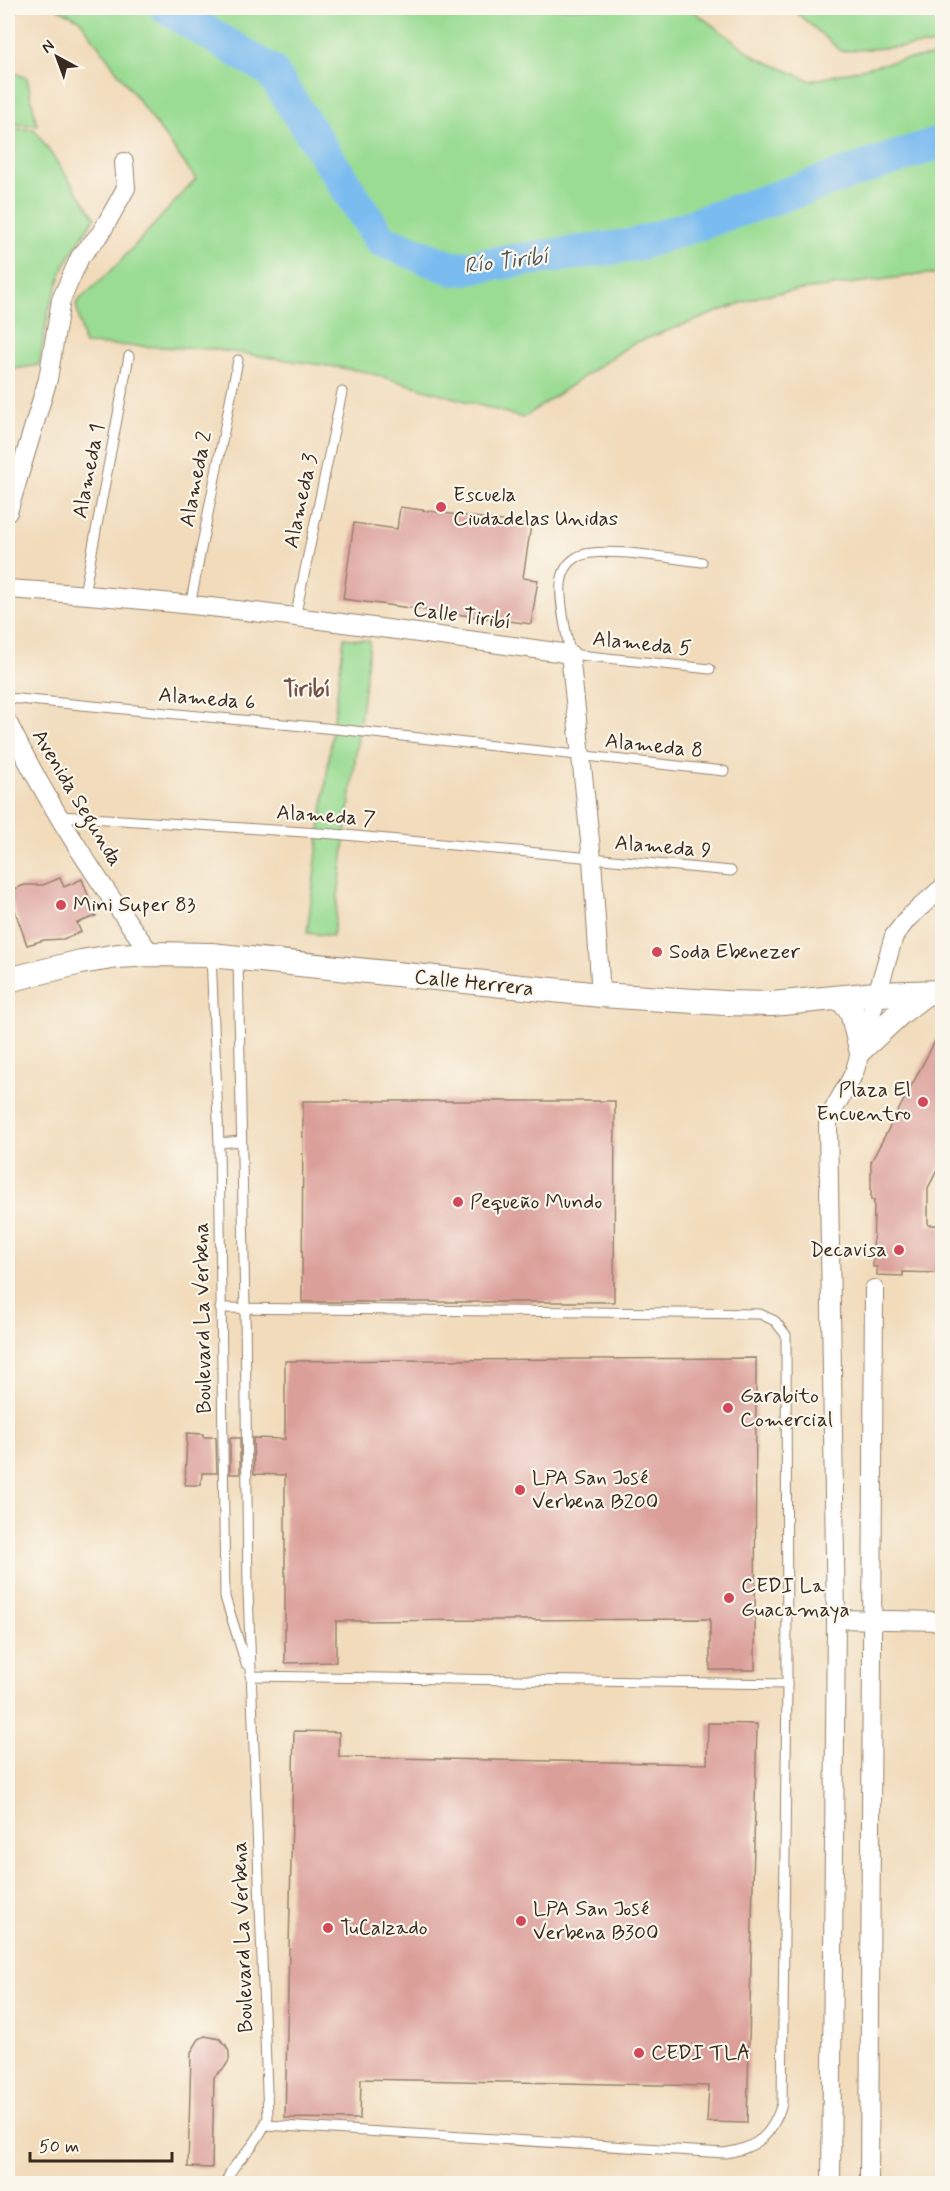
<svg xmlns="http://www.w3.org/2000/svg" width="950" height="2191" font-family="Mynerve,sans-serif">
<rect width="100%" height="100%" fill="#fbf7ec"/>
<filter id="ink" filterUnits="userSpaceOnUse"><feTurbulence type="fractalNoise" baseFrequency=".0167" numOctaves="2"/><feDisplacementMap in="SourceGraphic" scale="12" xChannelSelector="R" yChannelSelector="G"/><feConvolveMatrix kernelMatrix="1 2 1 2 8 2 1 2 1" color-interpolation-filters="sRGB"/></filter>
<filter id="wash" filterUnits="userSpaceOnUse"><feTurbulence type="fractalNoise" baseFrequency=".008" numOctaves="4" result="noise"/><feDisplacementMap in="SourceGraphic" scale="24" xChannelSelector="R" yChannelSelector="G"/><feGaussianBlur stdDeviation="1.35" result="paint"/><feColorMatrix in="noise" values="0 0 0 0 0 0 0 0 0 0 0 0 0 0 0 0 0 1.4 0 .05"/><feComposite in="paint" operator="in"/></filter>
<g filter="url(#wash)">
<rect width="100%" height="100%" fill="#f1dbbb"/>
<g fill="#9adc93" stroke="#6a8358" stroke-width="1.5">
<polygon points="56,8 689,8 756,57 811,81 899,60 942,55 942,274 925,274 763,295 632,344 523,418 363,371 212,349 84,344 76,303 115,267 196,179 79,19"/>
<polygon points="791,8 942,8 942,44 841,51"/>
<polygon points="8,70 27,78 37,125 8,124"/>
<polygon points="8,129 34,129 95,217 65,264 49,309 39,365 8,370"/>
<polygon points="344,638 370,641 333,936 307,933"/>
</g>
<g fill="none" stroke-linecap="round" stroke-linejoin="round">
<polyline stroke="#7abcf0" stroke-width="34" points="167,8 271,71 381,240 454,269 635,245 942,142"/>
</g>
<g id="blocks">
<g fill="#db9f9a">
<polygon points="400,507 531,525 523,578 538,580 531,624 343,599 354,523 397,529"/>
<polygon points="60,878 64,887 82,879 96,916 77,923 81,932 63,939 44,940 27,945 8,891 25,885 43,885"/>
<polygon points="942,1028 942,1161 928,1188 928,1225 942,1225 942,1273 903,1272 903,1276 877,1275 877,1267 873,1267 874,1200 871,1200 871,1162"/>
<polygon points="303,1101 615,1101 614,1302 302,1302"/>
<polygon points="756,1358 755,1670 710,1670 710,1619 336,1621 336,1662 285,1663 285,1475 254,1474 253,1438 285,1439 285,1361"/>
<polygon points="187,1433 203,1434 203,1437 216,1437 217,1473 202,1473 201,1485 185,1485"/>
<rect x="230" y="1438" width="10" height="36"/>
<polygon points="708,1723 757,1724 747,2123 707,2122 709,2086 361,2079 360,2119 285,2118 294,1731 339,1732 339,1757 707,1764"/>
<polygon points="205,2036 220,2039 226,2045 229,2052 229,2060 225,2067 214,2077 212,2168 188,2167 191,2052 199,2039"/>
</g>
</g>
</g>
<g filter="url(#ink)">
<use href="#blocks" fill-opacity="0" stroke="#96826c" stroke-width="1.5"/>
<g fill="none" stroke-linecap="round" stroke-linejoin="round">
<g stroke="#96826c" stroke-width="11">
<g id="lane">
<path d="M702,562c-28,-3 -103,-17 -125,-5 -10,6 -15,16 -16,27 -2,20 6,50 9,70l140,15"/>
<polyline points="84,594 129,356"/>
<polyline points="190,606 238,360"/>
<polyline points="295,618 342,392"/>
<polyline points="8,698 346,730 724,771"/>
<polyline points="60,816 334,834 731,871"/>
<polyline points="211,955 219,1143 225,1597 246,1664"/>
<polyline points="219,1143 241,1141"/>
<path d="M220,1308l540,6 15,7 11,14 1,349 -5,420c-10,31 -24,44 -57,49l-460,-28"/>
<polyline points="250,1676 787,1684"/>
<path d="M226,2184c3,-16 16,-25 25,-37 8,-10 13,-19 17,-30l-20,-526 -3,-282 -7,-350"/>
</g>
</g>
<g stroke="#96826c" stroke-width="20">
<g id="street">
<polyline points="8,512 48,379 61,300 80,257 101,233 126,188 124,162"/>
<path d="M8,589c188,12 375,39 562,65l22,205 9,136"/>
<path d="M8,723c40,82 89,158 143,231"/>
<polyline points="836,1619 942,1621"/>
<path d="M831,2184l5,-565 -8,-496c6,-20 20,-34 27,-53l39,-134 14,-18 34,-30"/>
<polyline points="869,2184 874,1289"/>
</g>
</g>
<g stroke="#96826c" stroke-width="26">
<g id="secondary">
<polyline points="8,980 81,962 118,956 151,954 211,955 601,995 725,1003 772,1004 876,994 942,992"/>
<polyline points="841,998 852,1012 861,1049 901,1012 926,993"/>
</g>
</g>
<use href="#lane" stroke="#fff" stroke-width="9"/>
<use href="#street" stroke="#fff" stroke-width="18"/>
<use href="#secondary" stroke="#fff" stroke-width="24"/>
</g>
</g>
<g fill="#d1495b" stroke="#fbf7ec" stroke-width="2">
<circle cx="441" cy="507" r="6"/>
<circle cx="61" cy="905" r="6"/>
<circle cx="657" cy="952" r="6"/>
<circle cx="923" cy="1102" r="6"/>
<circle cx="458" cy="1202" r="6"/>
<circle cx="899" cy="1250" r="6"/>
<circle cx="728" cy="1408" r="6"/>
<circle cx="520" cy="1490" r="6"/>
<circle cx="729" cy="1598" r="6"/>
<circle cx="521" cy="1921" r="6"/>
<circle cx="328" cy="1928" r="6"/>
<circle cx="639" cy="2053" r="6"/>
</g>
<g text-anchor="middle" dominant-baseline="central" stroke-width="4.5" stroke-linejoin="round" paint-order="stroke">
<g font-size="21" fill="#3b2a1e" stroke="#fbf7ec">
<text transform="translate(89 471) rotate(-79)">Alameda 1</text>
<text transform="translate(196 479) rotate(-79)">Alameda 2</text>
<text transform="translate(301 501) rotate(-78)">Alameda 3</text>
<text transform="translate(462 616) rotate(8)">Calle Tiribí</text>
<text transform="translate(642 644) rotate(6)">Alameda 5</text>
<text transform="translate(207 699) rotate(5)">Alameda 6</text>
<text transform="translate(654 746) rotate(6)">Alameda 8</text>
<text transform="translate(77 798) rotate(59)">Avenida Segunda</text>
<text transform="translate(326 816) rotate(4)">Alameda 7</text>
<text transform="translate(663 847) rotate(5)">Alameda 9</text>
<text transform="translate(474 983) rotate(6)">Calle Herrera</text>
<text transform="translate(203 1318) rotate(-91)">Boulevard La Verbena</text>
<text transform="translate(243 1937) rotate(-92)">Boulevard La Verbena</text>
</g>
<g font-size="21" fill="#3b2a1e" stroke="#fbf7ec" text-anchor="start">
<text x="453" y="495">Escuela<tspan x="453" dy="24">Ciudadelas Unidas</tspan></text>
<text x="73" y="905">Mini Super 83</text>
<text x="669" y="952">Soda Ebenezer</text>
<text x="911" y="1090" text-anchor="end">Plaza El<tspan x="911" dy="24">Encuentro</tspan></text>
<text x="470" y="1202">Pequeño Mundo</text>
<text x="887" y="1250" text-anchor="end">Decavisa</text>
<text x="740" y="1396">Garabito<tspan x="740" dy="24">Comercial</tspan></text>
<text x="532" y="1478">LPA San José<tspan x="532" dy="24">Verbena B200</tspan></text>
<text x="741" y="1586">CEDI La<tspan x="741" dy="24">Guacamaya</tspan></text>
<text x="533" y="1909">LPA San José<tspan x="533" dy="24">Verbena B300</tspan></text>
<text x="340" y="1928">TuCalzado</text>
<text x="651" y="2053">CEDI TLA</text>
</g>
<g font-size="22" font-style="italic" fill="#4e565d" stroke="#fbf7ec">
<text transform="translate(506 262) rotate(-7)">Río Tiribí</text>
</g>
<g font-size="22" font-weight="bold" fill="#735349" stroke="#fbf7ec">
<text x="307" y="690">Tiribí</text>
</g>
</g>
<rect width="950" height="2191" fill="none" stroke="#fbf7ec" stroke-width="30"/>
<g transform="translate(57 57) rotate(319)" stroke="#fbf7ec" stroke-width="4.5" paint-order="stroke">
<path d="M0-4.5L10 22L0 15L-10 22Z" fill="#3b2a1e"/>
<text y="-9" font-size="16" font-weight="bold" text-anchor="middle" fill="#3b2a1e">N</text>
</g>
<path d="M30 2152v9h142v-9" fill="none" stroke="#3b2a1e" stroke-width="3"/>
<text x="39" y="2152" font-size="18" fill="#3b2a1e" stroke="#fbf7ec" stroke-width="4.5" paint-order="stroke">50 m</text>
</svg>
